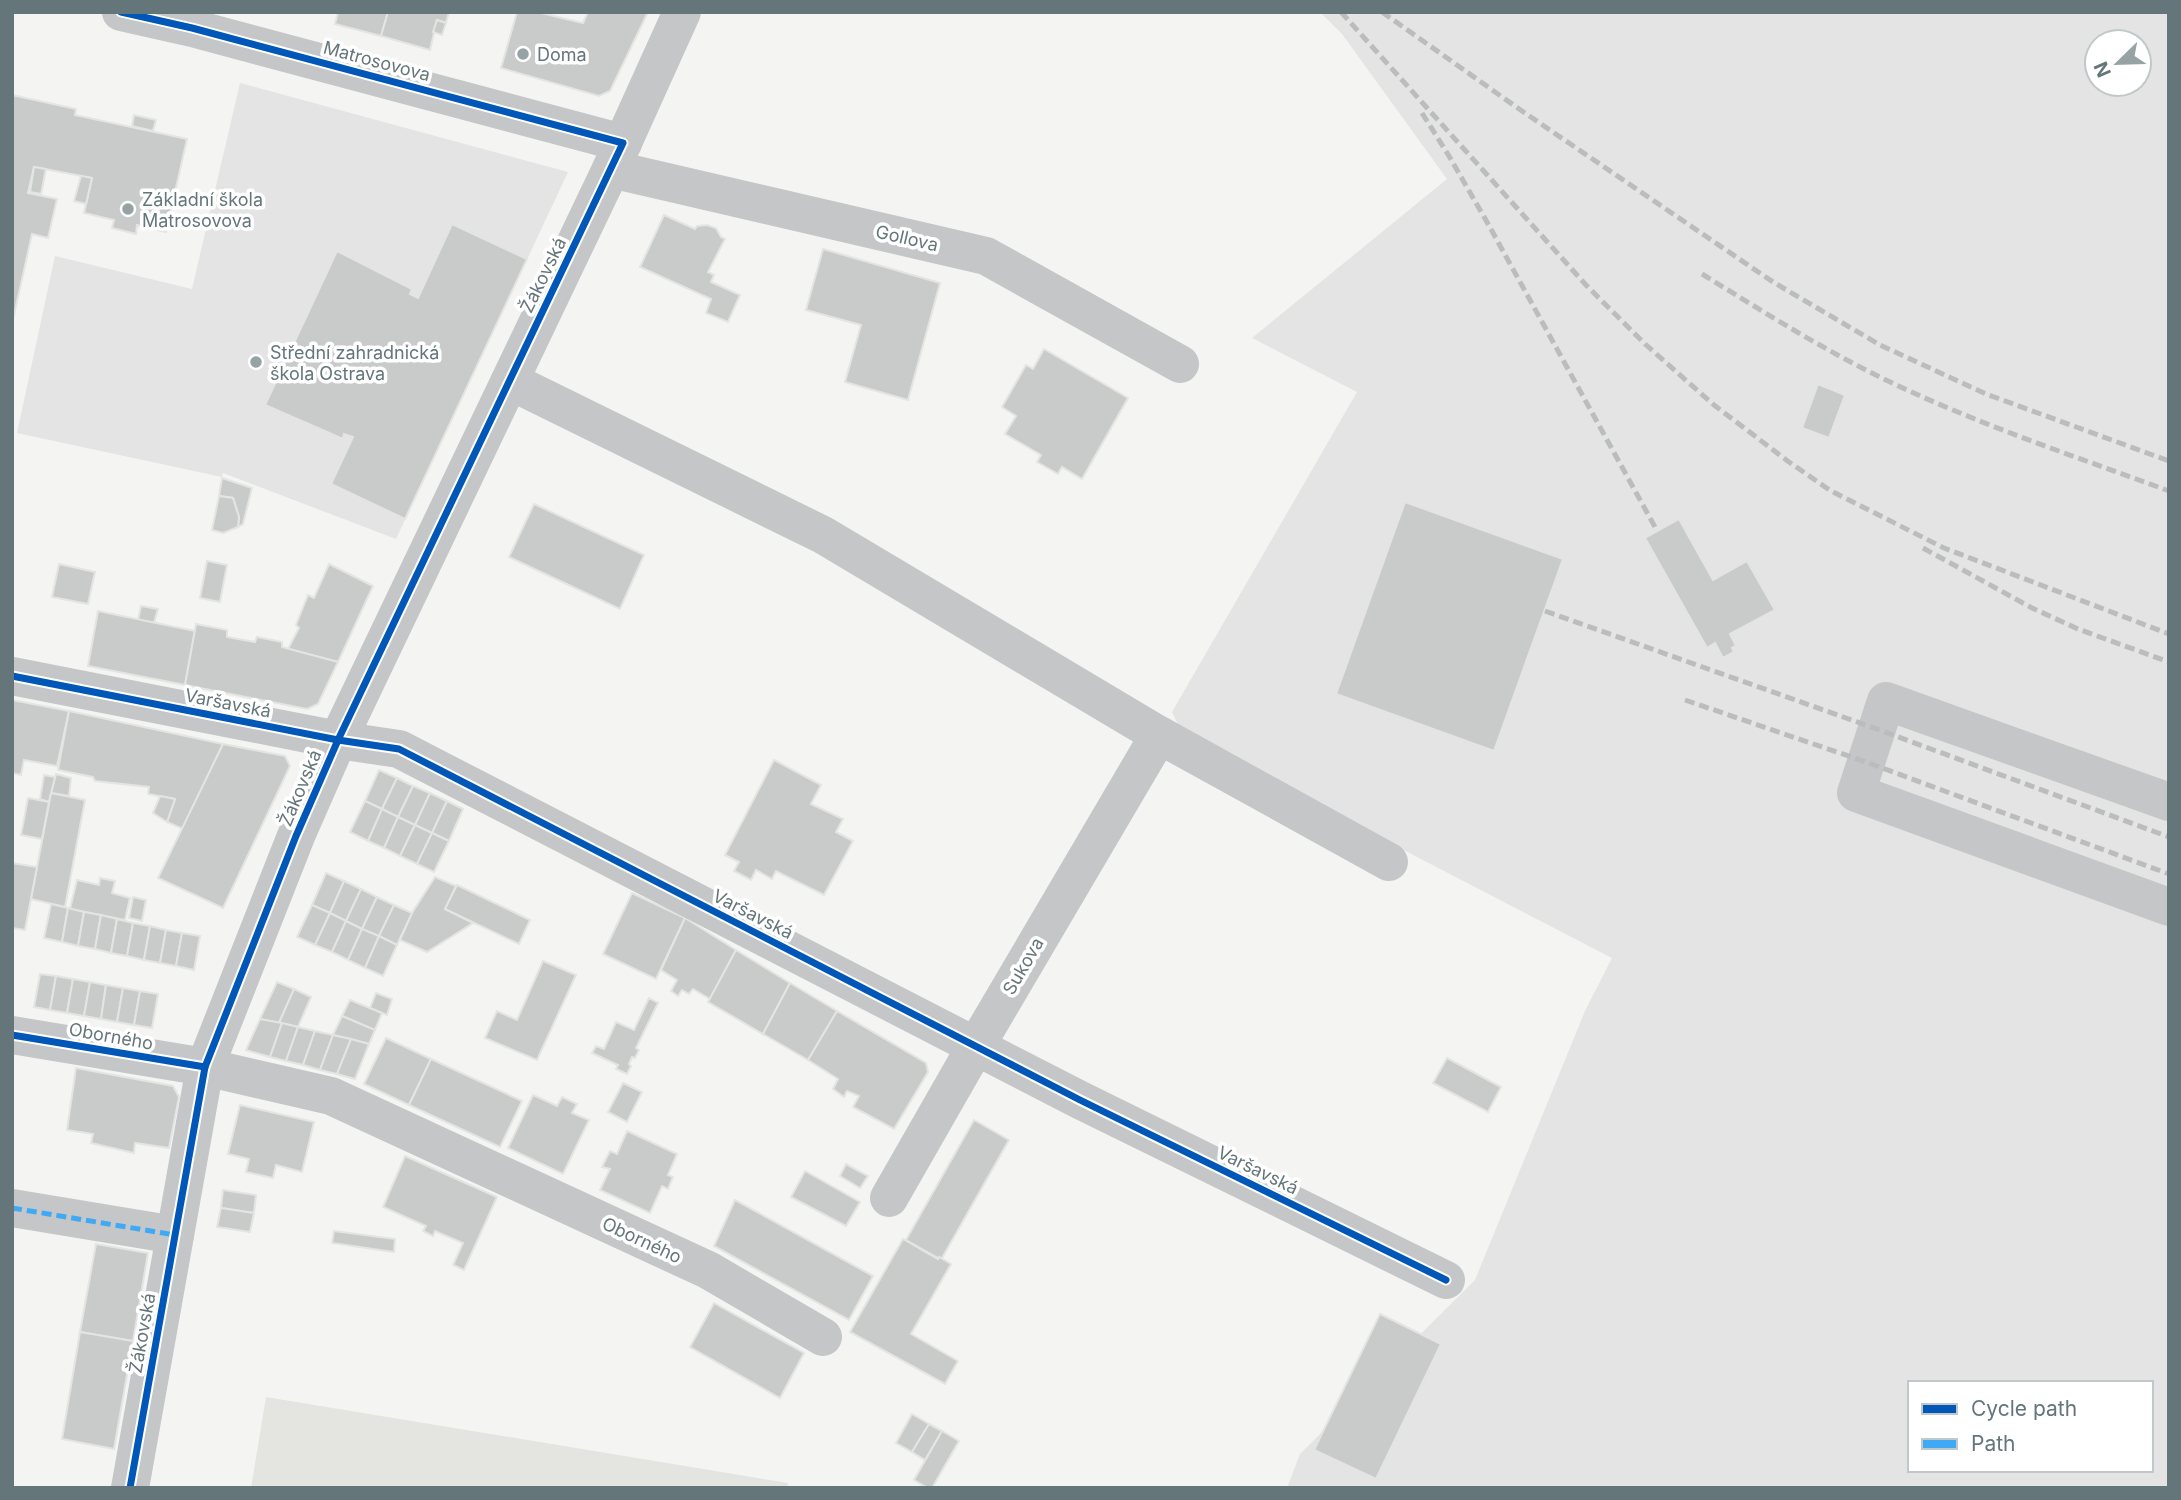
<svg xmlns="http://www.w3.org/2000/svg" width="2181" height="1500" font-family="Inter,sans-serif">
<rect width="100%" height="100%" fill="#f4f4f3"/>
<g fill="#e3e4e3" fill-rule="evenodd">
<path d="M1320,12h849v1476h-882l13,-34 175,-174 110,-269 27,-53 -272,-141 -160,-88 -8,-17 185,-320 -105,-54 195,-159 -105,-145zM2097,42h42v42h-42zM1910,1383h241v87h-241z"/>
<polygon points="240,83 568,172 396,539 223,473 222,477 17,433 55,256 192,289"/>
</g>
<polygon fill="#e4e5e1" points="266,1397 788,1483 787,1488 251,1488"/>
<g fill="#c9cbcb" stroke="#e4e4e2" stroke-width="2">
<polygon points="338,12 388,12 381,36 335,24"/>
<polygon points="388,12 449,12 446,23 437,20 430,50 381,36"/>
<polygon points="517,12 537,12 583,23 588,12 648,12 610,91 599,96 501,68"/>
<polygon points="437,20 446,23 442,35 433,32"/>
<polygon points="12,95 76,109 75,115 187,139 166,232 137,225 136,234 112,228 114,220 84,213 92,178 34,167 28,193 57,199 48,238 32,234 12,324"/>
<polygon points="134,115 156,120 153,131 132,126"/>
<polygon points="34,167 46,169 41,194 30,192"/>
<polygon points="81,176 92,178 86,204 74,201"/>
<polygon points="664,215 695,229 697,226 707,225 716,228 721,237 725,239 708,272 714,275 711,282 740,295 728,322 706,313 711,299 640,267"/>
<polygon points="452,224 527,259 405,519 331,484 353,437 344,434 343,439 265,405 337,251 412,289 410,294 418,298"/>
<polygon points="823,249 940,283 908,400 845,382 861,325 806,310"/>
<polygon points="1044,349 1128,398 1082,479 1062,467 1058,474 1037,462 1041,455 1005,434 1016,416 1002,407 1026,365 1033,369"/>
<polygon points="1818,384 1845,395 1829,438 1802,428"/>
<polygon points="222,478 252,488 243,524 238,527 239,517 233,498 219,496"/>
<polygon points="219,496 233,498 239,517 238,527 223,533 212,530"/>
<polygon points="1405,502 1563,559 1494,751 1336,694"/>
<polygon points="534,504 644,555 620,609 509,557"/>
<polygon points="1679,519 1713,580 1747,561 1775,610 1730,634 1736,646 1732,648 1734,652 1723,658 1715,643 1707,648 1645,538"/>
<polygon points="207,561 227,565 220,602 200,598"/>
<polygon points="59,564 95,572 88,604 52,597"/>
<polygon points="329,564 373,586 338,662 288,649 299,628 296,625 308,595 314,598"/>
<polygon points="141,606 158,609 154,623 138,620"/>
<polygon points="98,611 195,631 185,685 88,666"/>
<polygon points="196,624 227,630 227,637 255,642 257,637 282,642 282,647 338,662 318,704 307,709 185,685"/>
<polygon points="12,700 69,711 57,766 24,760 21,775 12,773"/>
<polygon points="69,711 223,744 183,829 167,822 175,799 148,794 149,787 95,781 93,777 58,770"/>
<polygon points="223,744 285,756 290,766 223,908 158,878"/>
<polygon points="774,760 821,785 811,804 843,819 836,832 853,841 824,895 776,871 772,879 756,870 751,880 734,871 739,862 725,855"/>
<polygon points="379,770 397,778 382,809 365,801"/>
<polygon points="56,774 71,778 69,796 51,793"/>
<polygon points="44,775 55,777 49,802 40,799"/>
<polygon points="397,778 413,786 398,817 382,809"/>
<polygon points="413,786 430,793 415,825 398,817"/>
<polygon points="51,793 85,800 65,907 31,899"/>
<polygon points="430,793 447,801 432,833 415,825"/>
<polygon points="160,796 175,799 167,822 153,813"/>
<polygon points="28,798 49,802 42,839 21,835"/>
<polygon points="365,801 382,809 368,841 350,832"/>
<polygon points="447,801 463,809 449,841 432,833"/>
<polygon points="382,809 398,817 384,848 368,841"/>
<polygon points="398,817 415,825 400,856 384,848"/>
<polygon points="415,825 432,833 417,864 400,856"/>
<polygon points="432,833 449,841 434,872 417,864"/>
<polygon points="12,863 37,867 25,930 12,928"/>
<polygon points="326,873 344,881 330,913 312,905"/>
<polygon points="435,877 456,886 445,909 473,923 427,952 400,940 412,913"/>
<polygon points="100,878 115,881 112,893 130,898 125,920 70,909 77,880 99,885"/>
<polygon points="344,881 361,889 346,921 330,913"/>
<polygon points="457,885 530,920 519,944 445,909"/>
<polygon points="361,889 377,897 362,929 346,921"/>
<polygon points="632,893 685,918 656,979 603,954"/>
<polygon points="133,897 146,900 142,921 129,918"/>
<polygon points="377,897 394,905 379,936 362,929"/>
<polygon points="51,904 68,908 62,942 44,938"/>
<polygon points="312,905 330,913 315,945 297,937"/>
<polygon points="394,905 412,913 397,945 379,936"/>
<polygon points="68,908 84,912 78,946 62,942"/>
<polygon points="84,912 101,915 95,949 78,946"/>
<polygon points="330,913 346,921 332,952 315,945"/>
<polygon points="101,915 117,919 111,953 95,949"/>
<polygon points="685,918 736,950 710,999 693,989 689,994 682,990 678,996 671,991 677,980 661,970"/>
<polygon points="117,919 133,923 127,956 111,953"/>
<polygon points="346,921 362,929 348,960 332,952"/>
<polygon points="133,923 150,926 144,960 127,956"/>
<polygon points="150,926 166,930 160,963 144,960"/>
<polygon points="362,929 379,936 365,968 348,960"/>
<polygon points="166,930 182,933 176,966 160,963"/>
<polygon points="182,933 200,936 194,970 176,966"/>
<polygon points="379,936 397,945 383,976 365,968"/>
<polygon points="736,950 790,983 763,1034 708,1002"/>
<polygon points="543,961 576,975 537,1060 485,1038 497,1011 517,1020"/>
<polygon points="40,974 56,976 50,1010 34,1007"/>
<polygon points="56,976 73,979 67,1013 50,1010"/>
<polygon points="73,979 90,982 84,1016 67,1013"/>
<polygon points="90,982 106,985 101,1019 84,1016"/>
<polygon points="277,982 294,989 279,1023 260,1019"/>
<polygon points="790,983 837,1011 808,1060 763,1034"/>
<polygon points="106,985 123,988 117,1022 101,1019"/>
<polygon points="123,988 140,991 134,1025 117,1022"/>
<polygon points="294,989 311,997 298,1027 279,1023"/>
<polygon points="140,991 158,994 152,1028 134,1025"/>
<polygon points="376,993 392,999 387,1015 370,1008"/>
<polygon points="649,998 658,1003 636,1048 639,1050 635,1058 632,1057 629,1064 631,1066 627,1074 616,1069 618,1065 592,1053 596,1046 604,1049 616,1022 634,1030"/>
<polygon points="350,1000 382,1013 375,1030 342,1016"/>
<polygon points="837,1011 926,1063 928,1072 894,1129 853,1107 859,1096 847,1091 844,1097 833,1089 838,1079 808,1060"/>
<polygon points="342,1016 375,1030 369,1044 333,1035"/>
<polygon points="260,1019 282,1023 270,1057 246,1050"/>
<polygon points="282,1023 298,1027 286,1061 270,1057"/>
<polygon points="298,1027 315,1031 303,1065 286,1061"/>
<polygon points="315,1031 333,1035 320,1070 303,1065"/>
<polygon points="333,1035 351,1039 337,1074 320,1070"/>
<polygon points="386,1038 431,1059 409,1105 364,1084"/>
<polygon points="351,1039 369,1044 355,1079 337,1074"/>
<polygon points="1447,1058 1501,1087 1488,1112 1433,1083"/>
<polygon points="431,1059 522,1101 500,1147 409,1105"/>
<polygon points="76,1068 173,1086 179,1097 169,1148 135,1143 134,1153 91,1143 93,1134 67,1130"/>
<polygon points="623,1083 642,1092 627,1122 608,1112"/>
<polygon points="533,1095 557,1106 562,1097 577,1104 572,1113 589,1120 563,1174 508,1148"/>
<polygon points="240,1105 314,1122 302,1172 276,1165 273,1178 246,1172 249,1159 228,1154"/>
<polygon points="974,1120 1009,1140 942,1258 938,1258 906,1240"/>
<polygon points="627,1131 677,1154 668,1175 673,1177 668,1189 662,1186 650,1213 600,1190 610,1169 602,1167 610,1151 617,1154"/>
<polygon points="405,1156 497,1197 464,1270 453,1265 463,1243 435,1231 433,1236 423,1231 426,1226 383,1207"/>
<polygon points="846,1164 868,1176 860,1188 840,1176"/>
<polygon points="805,1171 860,1202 846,1226 791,1197"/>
<polygon points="223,1190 256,1195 254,1213 221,1208"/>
<polygon points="735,1200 873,1276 849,1320 714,1246"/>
<polygon points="221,1208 254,1213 250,1232 217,1227"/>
<polygon points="334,1231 395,1239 394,1252 332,1243"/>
<polygon points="903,1239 938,1259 939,1257 951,1264 911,1334 958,1361 945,1384 850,1332"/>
<polygon points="96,1244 148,1253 133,1341 80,1332"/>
<polygon points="714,1303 804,1353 780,1398 690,1347"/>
<polygon points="1380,1314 1441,1344 1376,1479 1314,1450"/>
<polygon points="80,1332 133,1341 114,1449 62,1439"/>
<polygon points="912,1414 929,1424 912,1452 896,1443"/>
<polygon points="929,1424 942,1431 925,1460 912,1452"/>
<polygon points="942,1431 959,1441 932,1488 928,1488 914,1480"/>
</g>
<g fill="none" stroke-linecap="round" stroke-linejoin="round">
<g stroke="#c4c6c7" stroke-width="38">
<polyline points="121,12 192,28 623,143"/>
<polyline points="611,169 986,256 1180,364"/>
<polyline points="510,381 823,535 1159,735 1389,862"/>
<polyline points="12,676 338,740 399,749 1080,1100 1446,1280"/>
<polyline points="2169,802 1886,701 1856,793 2169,907"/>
<polyline points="12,1035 205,1067 331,1096 708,1270 823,1337"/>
<polyline points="889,1198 976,1046 1159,735"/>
<polyline points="12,1208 175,1235"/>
<polyline points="130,1488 205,1067 296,836 338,740 611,169 682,12"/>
</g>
<g stroke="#bbbdbd" stroke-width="5" stroke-dasharray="10 5" stroke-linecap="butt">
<polyline points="1341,12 1586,285 1645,344 1714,405 1789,462 1831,491 1944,548 2169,634"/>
<polyline points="1382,12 1522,111 1773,282 1880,345 1986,394 2169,461"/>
<polyline points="1422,113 1449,156 1487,222 1655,527"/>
<path d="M1702,274c60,37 120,75 184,106 91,44 188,76 283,111"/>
<polyline points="1923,548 2032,608 2078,629 2169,662"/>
<polyline points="1545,611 1877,729 2169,837"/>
<polyline points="1685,700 1866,762 2169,874"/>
</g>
<polyline stroke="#3fa9f5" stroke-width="5" stroke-dasharray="10 5" stroke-linecap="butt" points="12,1208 175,1235"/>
<g stroke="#fff" stroke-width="11">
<g id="cycleway">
<polyline points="121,12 192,28 623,143 338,740 296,836 205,1067 130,1488"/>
<polyline points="12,676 338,740 399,749 1080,1100 1446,1280"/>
<polyline points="12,1035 205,1067"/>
</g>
</g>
<use href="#cycleway" stroke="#0057b8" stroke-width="7"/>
</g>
<g fill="#96a2a4" stroke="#fff" stroke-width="2.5">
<circle cx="523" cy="54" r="7"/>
<circle cx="128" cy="209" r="7"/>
<circle cx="256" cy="362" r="7"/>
</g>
<g text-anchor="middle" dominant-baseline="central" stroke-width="7" stroke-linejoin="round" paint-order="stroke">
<g font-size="18" fill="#64767a" stroke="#fff" text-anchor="start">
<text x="537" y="54">Doma</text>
<text x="142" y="199">Základní škola<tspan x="142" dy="21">Matrosovova</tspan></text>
<text x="270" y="352">Střední zahradnická<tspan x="270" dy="21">škola Ostrava</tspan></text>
</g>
<g font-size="18" fill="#64767a" stroke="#fff">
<text transform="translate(377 61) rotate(15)">Matrosovova</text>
<text transform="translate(907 238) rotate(13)">Gollova</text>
<text transform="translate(543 275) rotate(-64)">Žákovská</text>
<text transform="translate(228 703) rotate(11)">Varšavská</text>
<text transform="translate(300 788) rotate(-67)">Žákovská</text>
<text transform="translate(753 914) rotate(27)">Varšavská</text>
<text transform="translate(1023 966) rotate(-60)">Sukova</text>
<text transform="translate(111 1036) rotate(10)">Oborného</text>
<text transform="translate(1258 1170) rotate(26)">Varšavská</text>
<text transform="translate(642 1240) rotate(25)">Oborného</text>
<text transform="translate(142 1333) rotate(-80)">Žákovská</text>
</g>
</g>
<rect width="2181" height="1500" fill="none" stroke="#64767a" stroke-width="28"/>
<rect x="1908" y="1381" width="245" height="91" fill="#ffffff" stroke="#c1c8ca" stroke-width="2"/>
<rect x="1922" y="1404" width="35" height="10" fill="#0057b8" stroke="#c1c8ca" stroke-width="2"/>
<text x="1971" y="1416" font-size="21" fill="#64767a">Cycle path</text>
<rect x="1922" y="1439" width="35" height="10" fill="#3fa9f5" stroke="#c1c8ca" stroke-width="2"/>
<text x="1971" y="1451" font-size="21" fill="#64767a">Path</text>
<g transform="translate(2118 63) rotate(247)"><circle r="33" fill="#ffffff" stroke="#c1c8ca" stroke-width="2"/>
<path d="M0-5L12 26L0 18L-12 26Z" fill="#96a2a4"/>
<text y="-10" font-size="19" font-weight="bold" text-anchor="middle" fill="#64767a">N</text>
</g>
</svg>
